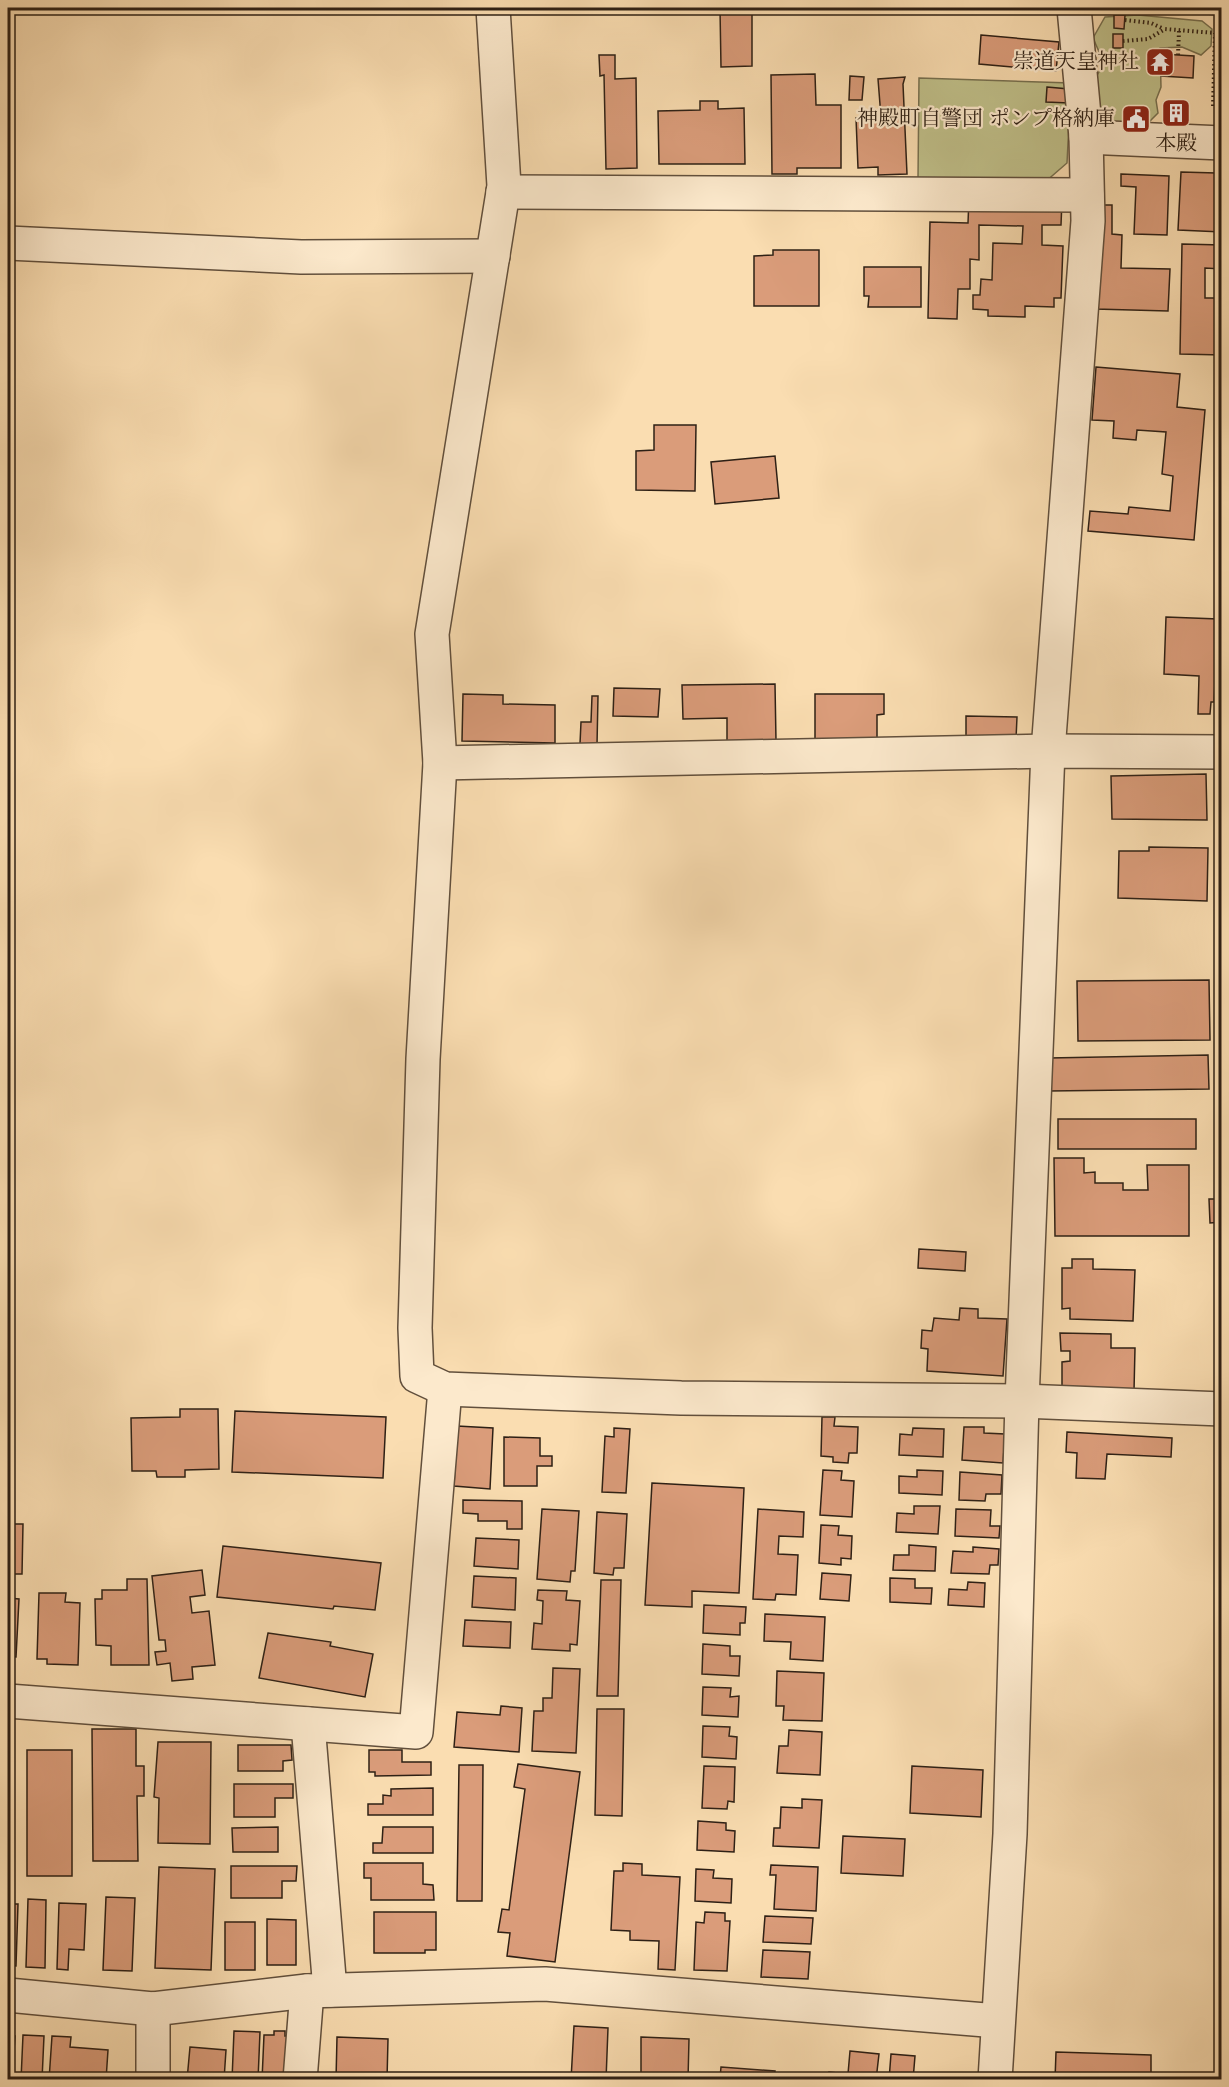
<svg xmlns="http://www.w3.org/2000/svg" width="1229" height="2087" font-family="'Old Standard TT','Noto Serif JP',serif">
<rect width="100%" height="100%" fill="#faddb1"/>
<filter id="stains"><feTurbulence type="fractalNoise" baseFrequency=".00333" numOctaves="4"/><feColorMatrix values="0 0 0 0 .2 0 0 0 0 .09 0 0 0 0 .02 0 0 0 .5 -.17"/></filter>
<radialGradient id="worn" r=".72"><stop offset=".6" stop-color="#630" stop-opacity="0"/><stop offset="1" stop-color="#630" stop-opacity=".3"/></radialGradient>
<g fill="#c0c08a" stroke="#777050" stroke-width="1.5">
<polygon points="1138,15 1202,21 1212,29 1211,46 1201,55 1182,47 1160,48 1161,87 1156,100 1158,113 1149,122 1103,132 1103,119 1096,113 1095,79 1104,63 1093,38 1105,17"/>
<polygon points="919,78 1071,83 1067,163 1045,182 918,179"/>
</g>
<g fill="#da9c7a" stroke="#2e2015" stroke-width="1.5">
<polygon points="1090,8 1151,8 1151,13 1090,11"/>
<polygon points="1165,8 1222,8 1222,15 1165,12"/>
<polygon points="720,9 752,9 752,66 721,67"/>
<polygon points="1114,15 1125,15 1124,29 1114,28"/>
<rect x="1113" y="34" width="10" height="14"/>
<polygon points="981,35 1059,42 1056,71 979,64"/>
<polygon points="1162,54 1194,56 1193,78 1161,76"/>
<polygon points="599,55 615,55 615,79 636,78 637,168 606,169 604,75 600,76"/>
<polygon points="815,74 816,105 841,105 841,168 797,168 797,174 772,174 771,75"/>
<polygon points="850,76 864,77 862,100 849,100"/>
<polygon points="905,77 903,84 907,174 878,175 878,167 858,168 856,118 881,117 878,79"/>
<polygon points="1047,87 1069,89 1069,103 1046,102"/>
<polygon points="700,101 718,101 718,109 744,108 745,164 659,164 658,111 700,110"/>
<polygon points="1170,104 1183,105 1182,122 1169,122"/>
<polygon points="1130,109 1143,109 1141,132 1129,131"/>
<polygon points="1181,172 1216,173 1215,181 1222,181 1222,232 1178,230"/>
<polygon points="1121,174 1169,176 1167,235 1134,234 1136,187 1121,186"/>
<polygon points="969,198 1062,200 1061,225 1042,225 1042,245 1063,246 1061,298 1054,298 1054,307 1025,306 1025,317 988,316 988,310 973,309 973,295 980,295 981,279 992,280 993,243 1022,244 1023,226 979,225 979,260 970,259 970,289 958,289 957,319 928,318 930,222 968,223"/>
<polygon points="1097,205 1112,205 1112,234 1122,235 1121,268 1170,269 1168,311 1095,309"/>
<polygon points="1182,244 1222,245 1222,269 1205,268 1205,298 1222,298 1222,355 1180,354"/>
<polygon points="773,250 819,250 819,306 754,306 754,256 773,255"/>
<polygon points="864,267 921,267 921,307 868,307 869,296 864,296"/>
<polygon points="1096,367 1180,374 1177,407 1205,410 1194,540 1088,531 1090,511 1128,514 1129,507 1170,511 1173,476 1162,474 1166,432 1137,430 1136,440 1113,438 1114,421 1092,420"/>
<polygon points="654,425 696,425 695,491 636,490 636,451 654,450"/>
<polygon points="775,456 779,498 715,504 711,462"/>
<polygon points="1166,617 1218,619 1214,702 1211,702 1210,714 1198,714 1199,676 1164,674"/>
<polygon points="775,684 776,741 727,741 727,718 683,719 682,685"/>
<polygon points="614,688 660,689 658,717 613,716"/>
<polygon points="463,694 503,695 503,704 555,705 555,743 462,741"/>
<polygon points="815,694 884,694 884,714 877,715 877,743 815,743"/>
<polygon points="592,696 598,696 597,745 580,744 581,722 591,722"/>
<polygon points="966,716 1017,717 1016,739 966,737"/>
<polygon points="1206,774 1207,820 1112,819 1111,776"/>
<polygon points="1149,847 1208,848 1207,901 1118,898 1119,851 1149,851"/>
<polygon points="1209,980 1210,1040 1078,1041 1077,981"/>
<polygon points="1208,1055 1209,1089 1049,1091 1049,1058"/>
<rect x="1058" y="1119" width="138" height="30"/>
<polygon points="1054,1158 1084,1158 1084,1173 1095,1172 1095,1183 1123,1183 1123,1190 1148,1190 1147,1165 1189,1165 1189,1236 1055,1236"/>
<polygon points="1209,1199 1222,1199 1222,1222 1210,1223"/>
<polygon points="919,1249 966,1252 965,1271 918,1268"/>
<polygon points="1072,1259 1093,1259 1093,1269 1135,1270 1133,1321 1070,1319 1070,1308 1062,1309 1062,1268 1072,1268"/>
<polygon points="960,1308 978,1309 978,1318 1007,1319 1003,1376 927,1371 928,1349 921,1348 922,1330 932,1331 934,1318 959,1320"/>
<polygon points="1060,1333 1111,1334 1111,1348 1135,1348 1134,1391 1062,1390 1062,1362 1070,1361 1070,1351 1061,1351"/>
<polygon points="180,1409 218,1409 219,1469 185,1470 185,1477 157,1477 156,1471 132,1471 131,1418 180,1417"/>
<polygon points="235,1411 386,1417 383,1478 232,1472"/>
<polygon points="822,1417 835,1417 834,1426 858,1427 857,1453 849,1453 848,1463 833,1462 833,1457 821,1456"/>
<polygon points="457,1426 493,1428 490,1489 454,1486"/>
<polygon points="964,1427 984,1427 984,1433 1005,1434 1003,1463 962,1460"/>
<polygon points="614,1428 630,1429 626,1493 602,1492 605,1436 614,1437"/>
<polygon points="913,1428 944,1429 943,1457 899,1455 900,1434 912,1435"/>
<polygon points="1067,1432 1172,1438 1171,1457 1107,1454 1105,1479 1076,1478 1077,1453 1066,1452"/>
<polygon points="504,1437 540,1438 540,1456 552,1456 552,1466 537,1466 537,1486 504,1486"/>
<polygon points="823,1470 842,1471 841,1480 854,1481 852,1517 820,1515"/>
<polygon points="917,1470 943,1471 942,1495 899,1493 899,1476 917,1477"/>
<polygon points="960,1472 1002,1475 1001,1494 986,1494 985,1501 959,1500"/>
<polygon points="652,1483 744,1488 739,1593 692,1591 692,1607 645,1605"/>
<polygon points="463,1500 522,1501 522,1529 507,1529 507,1521 478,1521 478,1514 463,1513"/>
<polygon points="914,1506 940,1506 938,1534 896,1532 897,1513 914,1514"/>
<polygon points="542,1509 579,1511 575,1571 571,1571 570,1582 537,1579"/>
<polygon points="758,1509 804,1512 803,1537 779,1536 778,1554 798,1555 796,1595 776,1594 775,1600 753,1599"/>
<polygon points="956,1509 991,1510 990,1526 1000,1526 999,1538 955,1536"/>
<polygon points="597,1512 627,1514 624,1568 614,1568 613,1575 594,1573"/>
<polygon points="8,1524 23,1524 22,1574 8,1574"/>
<polygon points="821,1525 839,1526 838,1535 852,1536 851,1559 841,1558 841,1565 819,1563"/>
<polygon points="476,1538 519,1540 518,1569 474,1566"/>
<polygon points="909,1545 936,1547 935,1571 893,1570 894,1555 909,1555"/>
<polygon points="223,1546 381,1563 375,1610 334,1606 333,1609 217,1597"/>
<polygon points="973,1547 999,1549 998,1565 990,1565 989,1574 951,1573 953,1551 973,1552"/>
<polygon points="202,1570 205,1595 190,1597 192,1613 209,1611 215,1665 192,1667 193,1679 172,1681 170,1663 157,1665 155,1652 166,1651 165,1640 159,1640 152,1576"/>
<polygon points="822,1573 851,1575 849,1601 820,1599"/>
<polygon points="474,1576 516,1578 515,1610 472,1607"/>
<polygon points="890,1578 915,1579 915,1588 932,1588 931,1604 890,1602"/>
<polygon points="127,1579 147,1579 149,1665 111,1665 111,1646 96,1645 95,1599 102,1599 102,1590 127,1590"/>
<polygon points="601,1580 621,1580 618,1696 597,1696"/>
<polygon points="968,1582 985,1583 984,1607 948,1605 949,1589 967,1590"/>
<polygon points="538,1590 567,1591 566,1600 580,1601 577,1645 570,1644 570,1651 532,1649 534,1623 542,1624 543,1601 537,1600"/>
<polygon points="39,1593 66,1593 65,1602 80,1603 78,1665 47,1664 47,1659 37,1659"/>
<polygon points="8,1598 19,1599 16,1657 8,1656"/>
<polygon points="704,1605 746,1607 745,1623 740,1623 740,1635 703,1633"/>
<polygon points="765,1614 825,1617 823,1661 790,1659 791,1642 764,1641"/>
<polygon points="465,1620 511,1622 510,1648 463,1646"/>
<polygon points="268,1633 331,1642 330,1646 373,1654 365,1697 259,1678"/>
<polygon points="703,1644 730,1646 730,1656 740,1656 739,1676 702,1674"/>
<polygon points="553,1668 580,1669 576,1753 532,1751 534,1711 543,1711 543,1698 552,1698"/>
<polygon points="777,1671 824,1673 822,1721 783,1720 784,1706 776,1706"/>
<polygon points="703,1687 731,1688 730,1697 739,1696 738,1717 702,1715"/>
<polygon points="501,1706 522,1708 519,1752 454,1747 457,1712 500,1715"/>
<polygon points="597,1709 624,1709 622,1816 595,1815"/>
<polygon points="703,1726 730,1727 729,1736 737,1737 736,1759 702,1757"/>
<polygon points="92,1729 136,1729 136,1766 144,1766 144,1796 137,1796 138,1861 93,1861"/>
<polygon points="789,1730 822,1732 820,1775 777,1773 779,1746 788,1746"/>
<polygon points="158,1742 211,1742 210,1844 158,1843 159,1798 154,1797"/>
<polygon points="238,1745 291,1745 292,1760 283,1761 283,1771 238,1771"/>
<rect x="27" y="1750" width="45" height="126"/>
<polygon points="369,1750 402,1750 402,1762 431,1762 431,1775 375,1776 375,1772 369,1772"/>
<polygon points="518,1764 580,1772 555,1962 507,1956 510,1933 498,1932 502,1909 509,1910 525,1789 514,1787"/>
<polygon points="459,1765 483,1765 482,1901 457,1901"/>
<polygon points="704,1766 735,1767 734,1802 728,1801 727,1809 702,1808"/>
<polygon points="912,1766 983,1770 981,1817 910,1813"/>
<polygon points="234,1784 293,1784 293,1798 275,1798 275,1817 234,1817"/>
<polygon points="433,1788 433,1815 368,1815 368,1804 383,1804 383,1795 391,1796 391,1789"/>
<polygon points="802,1799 822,1800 819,1848 773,1846 774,1828 780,1828 781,1807 802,1808"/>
<polygon points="8,1802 10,1802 8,1842"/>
<polygon points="698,1821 726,1823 726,1830 735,1831 734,1852 697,1850"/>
<polygon points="278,1827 278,1852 233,1852 232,1828"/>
<polygon points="383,1827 433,1827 433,1853 373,1853 373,1843 382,1843"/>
<polygon points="843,1836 905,1839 903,1876 841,1873"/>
<polygon points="364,1863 423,1863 423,1884 433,1885 434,1900 371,1900 371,1878 364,1878"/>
<polygon points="623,1863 642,1864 642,1875 680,1877 675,1970 658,1969 659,1941 630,1940 630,1931 611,1930 614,1871 623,1871"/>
<polygon points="771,1865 818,1867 816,1911 774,1909 776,1875 770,1875"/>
<polygon points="231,1866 297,1866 296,1881 282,1881 282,1898 231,1898"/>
<polygon points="159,1867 215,1869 211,1970 155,1968"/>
<polygon points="696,1869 714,1870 713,1878 732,1879 731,1903 695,1901"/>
<polygon points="106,1897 135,1898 132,1971 103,1970"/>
<polygon points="28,1899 46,1900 45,1968 26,1967"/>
<polygon points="59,1903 86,1904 84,1950 69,1949 68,1970 57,1969"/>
<polygon points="8,1904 18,1904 16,1966 8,1965"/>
<polygon points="374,1912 436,1912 436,1950 425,1950 425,1953 374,1953"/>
<polygon points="705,1912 725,1913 725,1921 730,1921 727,1971 694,1970 696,1922 704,1923"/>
<polygon points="765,1916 813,1918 811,1944 763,1942"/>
<polygon points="267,1919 296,1920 296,1965 267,1965"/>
<rect x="225" y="1922" width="30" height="48"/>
<polygon points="763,1950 810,1952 808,1979 761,1977"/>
<polygon points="574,2026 608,2028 606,2080 571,2080"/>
<polygon points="234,2031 260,2032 258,2080 232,2080"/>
<polygon points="274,2031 285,2031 285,2036 293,2036 292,2080 262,2080 264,2035 274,2035"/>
<polygon points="23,2035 44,2036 42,2080 21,2080"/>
<polygon points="8,2036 15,2036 12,2080 8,2080"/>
<polygon points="52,2036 71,2037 70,2047 108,2050 106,2080 49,2080"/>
<polygon points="337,2037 388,2039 387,2080 336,2080"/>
<polygon points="641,2037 689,2039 688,2080 641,2079"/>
<polygon points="190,2047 226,2050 224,2080 187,2080"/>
<polygon points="850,2051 879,2054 876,2080 828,2080 829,2072 848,2074"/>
<polygon points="1056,2052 1151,2055 1151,2080 1055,2080"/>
<polygon points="891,2054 915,2056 913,2080 889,2080"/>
<polygon points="721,2067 775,2071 774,2080 706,2080 706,2077 720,2078"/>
</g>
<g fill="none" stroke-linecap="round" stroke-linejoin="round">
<g stroke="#614f3c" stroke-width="36">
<g id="minor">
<polyline points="493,8 504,186 432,634 440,763 423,1059 415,1328 417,1376 445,1389 681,1398 1022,1401 1222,1409"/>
<polyline points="1086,137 1222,143"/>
<polyline points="503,192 1087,195"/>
<polyline points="8,243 301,257 493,256"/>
<polyline points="440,763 1048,751 1222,752"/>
<polyline points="8,1701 416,1732 445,1389"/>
<polyline points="308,1724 330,1990"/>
<polyline points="8,1995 153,2009 307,1991 545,1984 998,2021"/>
<polyline points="153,2009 153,2080"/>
<polyline points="300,2080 307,1991"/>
<polyline points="995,2080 1010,1834 1022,1401 1048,751 1088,221 1086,137 1074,8"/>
</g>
</g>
<g stroke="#2e2015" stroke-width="4" stroke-dasharray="1.5 3" stroke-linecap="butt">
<polyline points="1125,20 1151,23 1164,29"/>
<polyline points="1123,41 1148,39 1165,29 1215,33 1213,108"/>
<polyline points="1178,55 1179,31"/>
</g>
<use href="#minor" stroke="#fce9cc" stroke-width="33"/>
</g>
<defs>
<g id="temple-square" transform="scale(1.5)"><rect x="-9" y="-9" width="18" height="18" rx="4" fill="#8f2418" stroke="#fce9cc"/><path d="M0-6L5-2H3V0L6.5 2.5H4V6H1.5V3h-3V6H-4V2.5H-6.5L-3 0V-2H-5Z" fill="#fff"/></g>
<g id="building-square" transform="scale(1.5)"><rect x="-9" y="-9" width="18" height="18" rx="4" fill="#8f2418" stroke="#fce9cc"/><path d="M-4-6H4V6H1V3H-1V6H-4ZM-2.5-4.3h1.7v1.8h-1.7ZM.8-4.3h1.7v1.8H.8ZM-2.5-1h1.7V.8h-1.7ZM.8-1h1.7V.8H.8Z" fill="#fff"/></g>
<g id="civic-square" transform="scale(1.5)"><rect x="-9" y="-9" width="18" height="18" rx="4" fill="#8f2418" stroke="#fce9cc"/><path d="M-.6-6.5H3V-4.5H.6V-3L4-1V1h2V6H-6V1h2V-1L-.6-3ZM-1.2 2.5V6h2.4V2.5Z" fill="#fff"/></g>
</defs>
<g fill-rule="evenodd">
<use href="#temple-square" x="1160" y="62"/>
<use href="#building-square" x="1176" y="113"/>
<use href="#civic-square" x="1136" y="119"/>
</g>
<g text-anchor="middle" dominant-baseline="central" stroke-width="4.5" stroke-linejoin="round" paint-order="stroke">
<g font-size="21" fill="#2e2015" stroke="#fce9cc" text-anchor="end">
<text x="1139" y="62">崇道天皇神社</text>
<text x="1115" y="119">神殿町自警団 ポンプ格納庫</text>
<text x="1176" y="144" text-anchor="middle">本殿</text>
</g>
</g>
<rect width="1229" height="2087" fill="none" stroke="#faddb1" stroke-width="30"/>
<rect x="9" y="9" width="1211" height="2069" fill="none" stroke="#2e2015" stroke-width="3"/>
<rect x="15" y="15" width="1199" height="2057" fill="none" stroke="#2e2015" stroke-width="1.5"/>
<rect width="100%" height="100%" filter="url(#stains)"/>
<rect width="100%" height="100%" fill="url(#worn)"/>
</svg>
